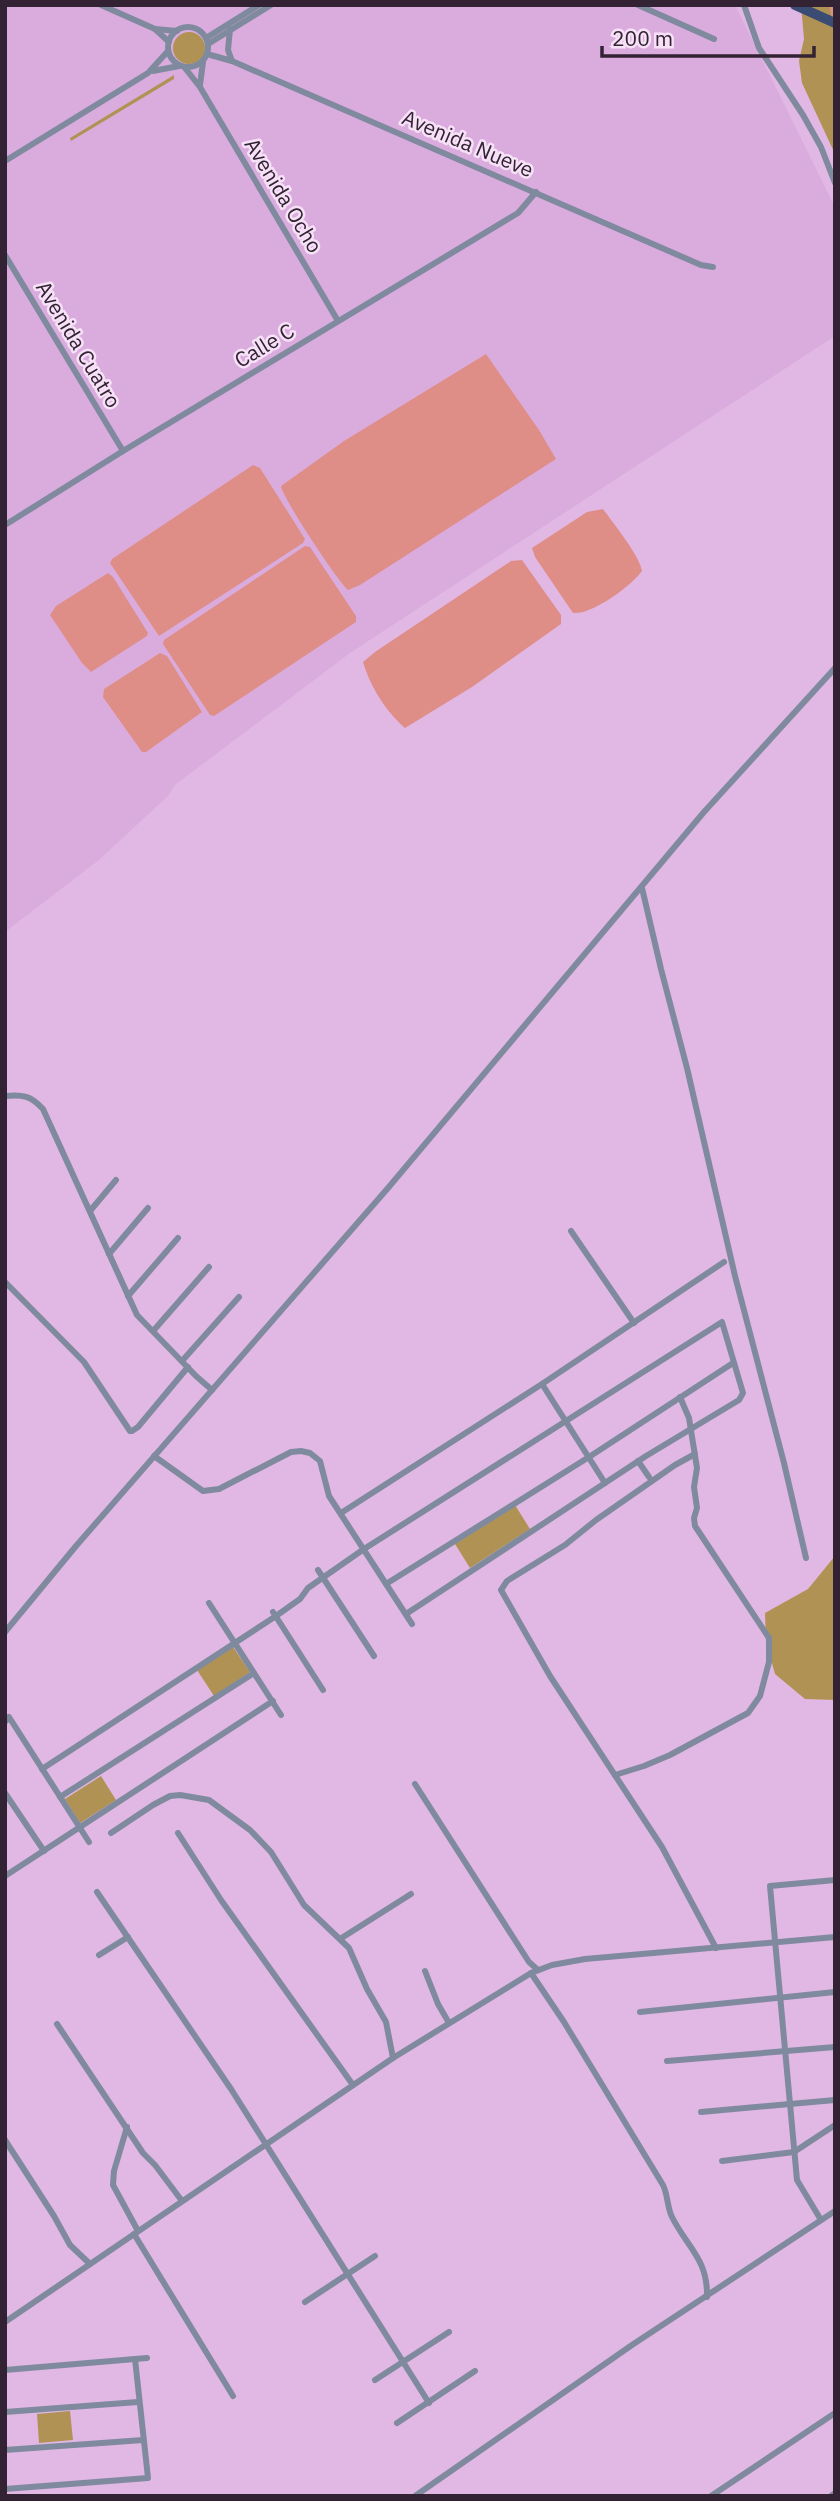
<svg xmlns="http://www.w3.org/2000/svg" width="840" height="2501" font-family="'IBM Plex Sans',sans-serif">
<rect width="100%" height="100%" fill="#e1b8e4"/>
<polygon fill="#daacde" points="5,5 735,5 835,207 835,336 350,653 175,785 168,796 99,860 5,932"/>
<g fill="#b19255">
<polygon points="801,5 835,5 835,154 802,83 799,61 804,39"/>
<circle cx="189" cy="48" r="16"/>
<polygon points="174,75 174,79 71,141 70,138"/>
<polygon points="515,1505 530,1529 470,1568 455,1544"/>
<polygon points="835,1556 835,1700 805,1699 775,1674 766,1642 765,1613 808,1589"/>
<polygon points="233,1647 250,1672 214,1696 197,1670"/>
<polygon points="101,1776 116,1800 80,1823 65,1799"/>
<polygon points="70,2411 73,2440 39,2443 37,2414"/>
</g>
<g fill="#df8d87">
<path d="M486,354l53,76 17,29 -196,126 -12,5c-10,-8 -66,-93 -67,-104l63,-45z"/>
<polygon points="253,465 260,468 305,539 303,543 159,636 110,563 112,559"/>
<path d="M603,509c10,14 37,47 39,62 -11,15 -50,44 -69,42l-38,-56 -3,-9 55,-36z"/>
<polygon points="305,546 310,547 356,616 356,622 214,716 210,715 163,644 164,640"/>
<path d="M522,560l39,55v9l-89,63 -67,41c-19,-16 -35,-42 -42,-66l12,-10 124,-83 12,-8z"/>
<polygon points="108,573 113,577 148,633 147,636 91,672 82,663 50,615 56,606"/>
<polygon points="160,653 167,656 202,712 146,752 142,752 103,697 104,689"/>
</g>
<g fill="none" stroke-linecap="round" stroke-linejoin="round">
<polyline stroke="#df8d87" stroke-width="7" points="833,5 835,16"/>
<g stroke="#808a9f" stroke-width="6">
<polyline points="101,5 155,29 169,42"/>
<polyline points="638,5 714,39"/>
<polyline points="744,5 759,48 803,115 821,147 835,183"/>
<circle cx="188" cy="47" r="20"/>
<polyline points="155,29 177,31"/>
<polyline points="230,29 228,50 232,61"/>
<polyline points="206,38 259,5"/>
<polyline points="208,44 271,5"/>
<polyline points="207,54 232,61 701,265 713,267"/>
<polyline points="185,68 200,87 338,321"/>
<polyline points="153,71 179,66"/>
<polyline points="200,85 203,62"/>
<polyline points="5,161 148,73 168,51"/>
<polyline points="5,255 123,451"/>
<polyline points="5,525 123,451 518,213 536,192"/>
<polyline points="642,888 661,969 687,1068 735,1276 784,1463 806,1558"/>
<path d="M5,1096c18,-2 26,0 38,13l94,206 59,61 16,14"/>
<polyline points="90,1211 116,1180"/>
<polyline points="571,1231 634,1323"/>
<polyline points="109,1254 148,1208"/>
<polyline points="5,1282 84,1362 130,1431 132,1431 138,1427 188,1367"/>
<polyline points="128,1296 178,1238"/>
<polyline points="154,1330 209,1267"/>
<polyline points="182,1361 239,1297"/>
<polyline points="542,1384 605,1483"/>
<polyline points="695,1454 675,1465 596,1520 565,1545 507,1581 501,1590 550,1676 662,1847 716,1948"/>
<polyline points="154,1456 203,1491 219,1489 291,1452 301,1451 310,1453 320,1461 329,1496 412,1624"/>
<polyline points="638,1461 649,1477"/>
<polyline points="341,1513 542,1384 724,1262"/>
<polyline points="318,1570 374,1656"/>
<polyline points="386,1584 589,1457 733,1363"/>
<polyline points="209,1603 281,1715"/>
<polyline points="273,1612 323,1690"/>
<polyline points="5,1632 76,1546 388,1188 704,812 835,668"/>
<polyline points="5,1722 9,1717 89,1842"/>
<polyline points="42,1769 276,1616 300,1599 308,1588 364,1549 722,1322 743,1393 739,1400 646,1456 406,1614"/>
<polyline points="615,1775 644,1766 670,1755 748,1713 760,1696 769,1662 769,1638 695,1526 694,1518 697,1508 694,1487 697,1468 689,1418 680,1397"/>
<polyline points="415,1784 529,1962 538,1970"/>
<polyline points="5,1793 44,1851"/>
<polyline points="60,1797 254,1673"/>
<polyline points="111,1833 153,1805 170,1796 180,1795 209,1800 250,1830 271,1852 304,1905 349,1948 367,1989 386,2022 393,2058"/>
<polyline points="178,1833 221,1900 353,2085"/>
<polyline points="5,1876 273,1701"/>
<polyline points="97,1892 231,2089 429,2403"/>
<polyline points="340,1939 411,1894"/>
<polyline points="99,1955 128,1937"/>
<polyline points="425,1971 438,2004 449,2023"/>
<path d="M531,1973l33,49 99,163c5,10 4,22 9,32 15,30 36,42 35,80"/>
<polyline points="640,2012 835,1992"/>
<polyline points="57,2024 143,2153 155,2165 182,2201"/>
<polyline points="667,2061 835,2047"/>
<polyline points="701,2112 835,2100"/>
<polyline points="127,2127 114,2171 113,2185 138,2231"/>
<polyline points="5,2140 54,2216 70,2245 90,2264"/>
<polyline points="722,2161 794,2152 835,2125"/>
<polyline points="821,2220 797,2180 770,1886 835,1880"/>
<polyline points="134,2234 233,2396"/>
<polyline points="305,2302 375,2256"/>
<polyline points="5,2322 393,2058 531,1973 552,1965 585,1959 835,1937"/>
<polyline points="5,2370 147,2358"/>
<polyline points="375,2380 449,2332"/>
<polyline points="5,2412 138,2402"/>
<polyline points="397,2423 475,2371"/>
<polyline points="5,2450 143,2440"/>
<polyline points="5,2489 148,2478 135,2359"/>
<polyline points="415,2496 632,2345 835,2211"/>
<polyline points="711,2496 835,2413"/>
<polyline points="831,2496 835,2493"/>
</g>
<polyline stroke="#3a4c73" stroke-width="10" points="795,5 835,23"/>
</g>
<g text-anchor="middle" dominant-baseline="central" stroke-width="5" stroke-linejoin="round" paint-order="stroke">
<g font-size="21" fill="#322233" stroke="#f6e1f7">
<text transform="translate(468 143) rotate(23)">Avenida Nueve</text>
<text transform="translate(284 195) rotate(59)">Avenida Ocho</text>
<text transform="translate(79 344) rotate(59)">Avenida Cuatro</text>
<text transform="translate(264 345) rotate(-31)">Calle C</text>
</g>
</g>
<rect width="840" height="2501" fill="none" stroke="#322233" stroke-width="14"/>
<path d="M602 46v10h212v-10" fill="none" stroke="#322233" stroke-width="3.5"/>
<text x="612" y="46" font-size="21" fill="#322233" stroke="#f6e1f7" stroke-width="5" paint-order="stroke">200 m</text>
</svg>
